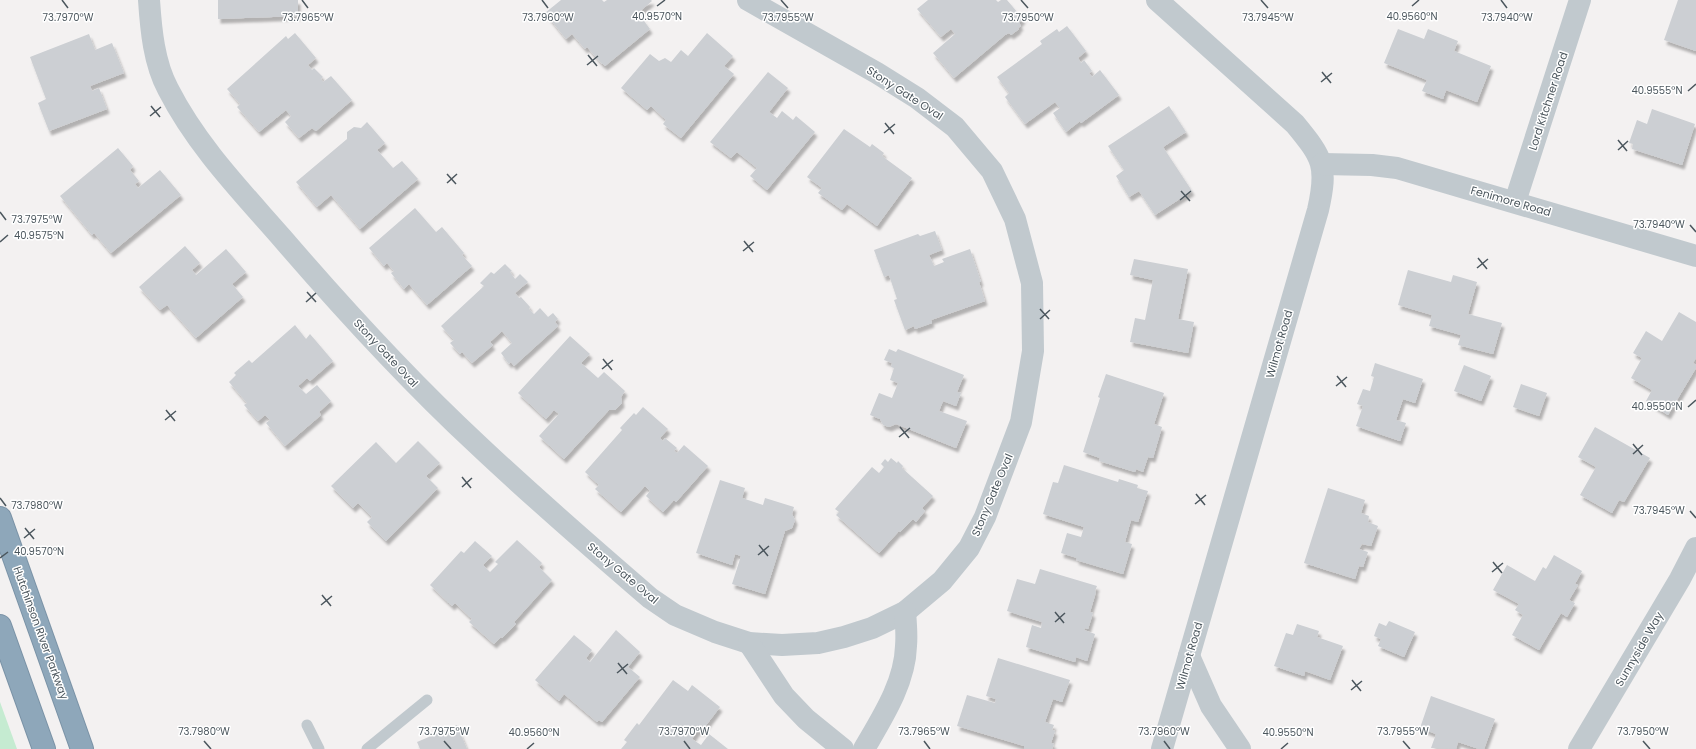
<svg xmlns="http://www.w3.org/2000/svg" width="1696" height="749" font-family="Poppins,sans-serif">
<defs>
<filter id="shadow"><feDropShadow dx="2.5" dy="4.5" stdDeviation="1" flood-color="#0004"/></filter>
</defs>
<rect width="100%" height="100%" fill="#f3f1f1"/>
<polygon fill="#c5ebd1" points="0,702 17,749 0,749"/>
<g fill="#cccfd3" filter="url(#shadow)">
<polygon points="218,0 298,0 298,16 218,19"/>
<polygon points="561,0 602,0 604,2 607,0 651,0 652,1 638,13 650,29 605,66 603,64 602,64 587,47 585,49 572,34 566,39 545,13"/>
<polygon points="928,0 996,0 998,2 1001,0 1007,0 1023,19 1019,23 1021,26 1018,28 1019,29 1011,35 1009,33 1005,35 954,78 933,53 955,34 951,29 941,37 917,9"/>
<polygon points="1678,0 1696,0 1696,51 1664,40"/>
<polygon points="1067,26 1086,51 1078,58 1081,63 1084,60 1092,71 1089,73 1092,77 1100,70 1119,95 1081,123 1080,121 1066,132 1053,113 1060,108 1055,102 1025,124 1005,97 1009,93 997,77 1042,44 1040,41 1057,29 1059,32"/>
<polygon points="1398,29 1424,39 1428,29 1458,41 1454,51 1491,66 1477,102 1446,90 1443,99 1422,91 1427,80 1384,63"/>
<polygon points="295,33 316,58 308,65 312,70 314,68 323,77 321,79 323,82 331,76 352,100 316,131 312,128 299,138 285,122 291,116 286,110 259,132 237,107 240,104 227,89 286,36 288,39"/>
<polygon points="707,33 733,56 724,66 734,74 681,138 663,124 666,120 651,106 647,110 621,88 650,54 659,61 665,58 671,62 681,50 688,56"/>
<polygon points="89,34 95,50 112,43 124,73 90,86 92,91 99,88 107,109 49,131 38,103 46,99 30,57"/>
<polygon points="768,72 788,88 769,112 777,118 782,111 793,120 796,116 815,132 767,190 750,176 757,168 737,152 731,158 710,142"/>
<polygon points="1169,106 1186,132 1163,147 1192,191 1155,215 1139,191 1129,197 1116,176 1124,170 1108,146"/>
<polygon points="1652,109 1695,124 1682,165 1632,149 1633,144 1629,143 1637,120 1647,124"/>
<polygon points="367,122 385,143 377,150 393,168 402,161 418,179 360,229 331,195 317,207 296,182 347,139 347,132 354,127 361,128"/>
<polygon points="844,129 870,147 872,144 884,153 882,156 912,178 877,226 847,204 842,210 818,193 822,188 807,177"/>
<polygon points="118,148 133,166 130,170 139,181 135,184 138,188 160,170 181,195 111,253 94,233 92,235 60,196"/>
<polygon points="415,208 436,232 442,227 464,253 462,255 472,266 427,305 409,284 404,289 391,273 394,271 387,263 384,266 369,248"/>
<polygon points="935,231 942,250 929,255 934,266 944,262 942,259 970,249 981,282 979,282 985,301 931,320 932,323 915,329 914,326 905,330 894,300 897,299 889,275 884,277 874,250 918,234 920,236"/>
<polygon points="185,246 200,263 192,270 196,275 226,249 246,272 232,284 243,297 196,338 167,305 160,310 139,287"/>
<polygon points="1134,259 1188,269 1178,319 1194,322 1188,353 1130,342 1135,318 1145,320 1153,280 1130,275"/>
<polygon points="505,264 512,271 510,272 515,279 520,274 528,282 515,293 519,298 521,297 530,307 529,309 534,314 540,308 548,317 553,313 558,319 555,322 558,326 514,366 511,362 509,364 501,353 512,343 502,331 490,342 493,345 472,363 462,352 460,354 450,343 454,340 441,326 484,286 480,283 491,272 494,274"/>
<polygon points="1408,270 1451,282 1453,275 1477,282 1468,314 1502,323 1493,354 1458,345 1461,335 1429,326 1432,315 1398,305"/>
<polygon points="1679,312 1696,322 1696,358 1693,363 1696,365 1696,368 1668,415 1646,401 1652,390 1631,378 1642,358 1633,353 1646,331 1662,341"/>
<polygon points="295,325 306,339 310,334 333,361 310,381 307,378 298,386 306,394 317,385 331,401 319,412 321,415 285,446 266,423 270,420 265,415 258,421 244,405 247,403 229,382 236,375 234,373 249,360 252,363"/>
<polygon points="570,336 590,354 581,363 598,378 604,372 625,391 621,397 622,403 615,410 609,410 564,459 539,436 559,414 554,410 546,419 518,393"/>
<polygon points="889,349 896,352 898,349 964,375 957,392 961,393 956,406 943,401 939,411 967,421 956,448 896,424 889,427 883,425 880,419 870,415 879,393 892,398 898,383 890,380 894,368 891,367 892,363 884,360"/>
<polygon points="1375,363 1423,379 1415,403 1403,399 1396,420 1406,423 1400,441 1356,426 1363,406 1357,404 1363,389 1370,391 1374,377 1371,376"/>
<polygon points="1464,365 1491,376 1481,401 1454,391"/>
<polygon points="1106,374 1164,393 1154,424 1162,427 1153,458 1148,457 1143,472 1136,469 1135,472 1099,461 1100,458 1083,452 1100,398 1098,397"/>
<polygon points="1521,384 1547,393 1539,416 1513,407"/>
<polygon points="643,407 668,429 660,438 663,441 665,438 677,448 674,451 677,453 684,445 708,466 676,502 674,500 663,512 646,496 650,491 645,486 621,512 595,489 599,485 585,472 622,430 620,428 634,413 636,415"/>
<polygon points="1595,427 1650,458 1624,502 1619,500 1612,513 1580,495 1596,467 1578,457"/>
<polygon points="418,441 440,463 426,476 438,488 386,541 367,522 372,517 358,503 353,508 331,486 376,442 396,463"/>
<polygon points="891,458 897,463 898,461 903,466 902,468 933,496 922,508 925,511 916,522 913,519 900,532 899,531 879,553 836,515 839,512 835,509 872,467 879,473 884,467 881,464 885,459 888,462"/>
<polygon points="1064,465 1118,482 1119,479 1138,485 1137,488 1148,491 1138,522 1131,520 1125,542 1132,544 1123,574 1076,560 1077,558 1061,553 1067,533 1081,537 1084,527 1043,514 1053,482 1058,483"/>
<polygon points="720,480 745,488 742,498 763,505 765,498 794,507 792,514 795,520 792,528 785,531 765,594 732,584 741,556 735,554 732,565 696,553"/>
<polygon points="1328,488 1365,500 1361,513 1369,516 1368,522 1378,526 1371,546 1362,544 1359,549 1368,552 1363,567 1359,566 1355,579 1304,563"/>
<polygon points="517,540 542,563 539,567 552,580 514,622 516,624 502,638 501,637 494,644 469,622 472,619 455,603 452,606 430,585 461,551 464,553 475,541 492,556 483,565 490,572 498,564 495,562"/>
<polygon points="1554,555 1582,571 1575,584 1578,585 1569,600 1575,603 1567,617 1561,613 1539,650 1512,635 1523,615 1515,610 1519,604 1493,590 1507,565 1535,581 1543,567 1546,569"/>
<polygon points="1040,569 1097,586 1095,591 1096,592 1090,612 1093,613 1088,629 1085,628 1084,630 1095,634 1087,661 1076,657 1075,662 1026,647 1032,625 1041,628 1042,622 1007,611 1017,579 1035,584"/>
<polygon points="1389,621 1415,632 1404,657 1378,646 1381,639 1374,636 1376,630 1379,623 1386,626"/>
<polygon points="1297,624 1319,631 1317,637 1343,646 1330,680 1305,671 1304,676 1274,666 1286,633 1293,635"/>
<polygon points="616,630 640,652 628,667 640,677 602,722 599,720 597,722 564,694 559,701 535,680 574,635 592,650 586,658 590,662"/>
<polygon points="998,658 1070,680 1062,702 1053,699 1045,722 1054,725 1052,730 1055,731 1051,743 1054,744 1052,749 1024,749 1024,746 957,726 967,695 995,703 996,699 986,696"/>
<polygon points="673,680 688,691 692,685 720,707 701,732 698,730 692,739 701,745 709,734 728,749 621,749 627,742 624,740 637,723 639,725"/>
<polygon points="1431,696 1495,719 1484,749 1479,749 1458,742 1456,749 1431,748 1436,734 1420,728"/>
<polygon points="457,725 467,749 420,749 417,742"/>
</g>
<g fill="none" stroke-linecap="round" stroke-linejoin="round">
<g stroke="#7a92a6" stroke-width="24">
<g id="motorway">
<polyline points="0,518 82,749"/>
<polyline points="0,626 44,749"/>
</g>
</g>
<g stroke="#c1c9ce" stroke-width="11">
<polyline points="307,725 319,749"/>
<polyline points="367,749 427,700"/>
</g>
<g stroke="#c1c9ce" stroke-width="22">
<path d="M149,0c2,30 5,63 19,89 29,57 73,102 114,149 62,72 126,142 195,206 56,53 115,104 173,154l25,17 40,17 34,11 33,2 36,-2 26,-6 28,-9 33,-16 37,-31 27,-33 16,-31 36,-95 12,-71 -1,-68 -17,-64 -23,-48 -37,-44 -38,-29 -40,-25 -129,-73"/>
<polyline points="1515,202 1580,0"/>
<polyline points="749,643 784,696 806,719 843,749"/>
<polyline points="1189,656 1211,706 1240,749"/>
<path d="M864,749c18,-31 41,-66 42,-103 1,-11 0,-23 -1,-34"/>
<polyline points="1579,749 1680,579 1696,548"/>
</g>
<g stroke="#c1c9ce" stroke-width="22">
<path d="M1157,0l138,124c28,34 33,42 23,86l-156,539"/>
<polyline points="1322,164 1372,165 1397,168 1696,256"/>
</g>
<use href="#motorway" stroke="#8ea7ba" stroke-width="22"/>
</g>
<path fill="none" stroke="#4b565d" stroke-width="1.5" d="M62,0l6,8M302,0l6,8M542,0l6,8M781,0l7,8M1021,0l7,8M1261,0l7,8M1501,0l6,8M657,6l8,-6M1412,6l7,-6M588,55l9,11M587,65l11,-9M1322,72l9,11M1321,82l11,-9M1688,91l8,-7M151,106l9,11M150,116l11,-9M885,123l9,11M884,133l11,-9M1618,140l9,11M1618,150l10,-9M447,174l9,10M447,183l10,-9M1181,191l9,10M1180,200l11,-9M0,212l6,8M1690,225l6,7M744,241l9,11M0,242l8,-7M743,251l11,-9M1478,258l9,11M1477,268l11,-9M307,292l9,10M306,302l10,-9M1040,309l9,10M1040,319l10,-9M603,359l9,11M602,369l11,-9M1337,376l9,11M1336,386l11,-9M1688,407l8,-7M166,410l9,11M165,420l11,-9M900,427l9,11M899,437l11,-9M1633,444l9,11M1633,454l10,-9M462,477l9,11M462,487l10,-9M1196,494l9,11M0,498l6,8M1195,504l11,-9M1690,511l6,7M25,528l9,11M24,538l11,-9M759,545l9,11M758,555l11,-9M0,558l8,-6M1493,562l9,11M1492,572l11,-9M322,595l9,11M321,605l11,-9M1055,612l9,11M1055,622l10,-9M618,663l9,11M617,673l11,-9M1352,680l9,11M1351,690l11,-9M204,741l7,8M444,741l7,8M684,741l6,8M924,741l6,8M1164,741l6,8M1403,741l7,8M1643,741l7,8M527,749l7,-6M1281,749l7,-6"/>
<g text-anchor="middle" dominant-baseline="central" stroke-width="3" stroke-linejoin="round" paint-order="stroke">
<g font-size="11" fill="#4b565d" stroke="#fff">
<text transform="translate(905 93) rotate(33)">Stony Gate Oval</text>
<text transform="translate(1548 101) rotate(-72)">Lord Kitchner Road</text>
<text transform="translate(1511 201) rotate(16)">Fenimore Road</text>
<text transform="translate(1279 344) rotate(-74)">Wilmot Road</text>
<text transform="translate(386 353) rotate(47)">Stony Gate Oval</text>
<text transform="translate(992 495) rotate(-67)">Stony Gate Oval</text>
<text transform="translate(623 573) rotate(40)">Stony Gate Oval</text>
<text transform="translate(41 633) rotate(70)">Hutchinson River Parkway</text>
<text transform="translate(1639 649) rotate(-60)">Sunnyside Way</text>
<text transform="translate(1189 656) rotate(-74)">Wilmot Road</text>
</g>
</g>
<g font-size="10" text-anchor="middle" fill="#4b565d" stroke="#fff" stroke-width="3" stroke-linejoin="round" paint-order="stroke">
<text x="657" y="20">40.9570°N</text>
<text x="1412" y="20">40.9560°N</text>
<text x="68" y="21">73.7970°W</text>
<text x="308" y="21">73.7965°W</text>
<text x="548" y="21">73.7960°W</text>
<text x="788" y="21">73.7955°W</text>
<text x="1028" y="21">73.7950°W</text>
<text x="1268" y="21">73.7945°W</text>
<text x="1507" y="21">73.7940°W</text>
<text x="1657" y="94">40.9555°N</text>
<text x="37" y="223">73.7975°W</text>
<text x="1659" y="228">73.7940°W</text>
<text x="39" y="239">40.9575°N</text>
<text x="1657" y="410">40.9550°N</text>
<text x="37" y="509">73.7980°W</text>
<text x="1659" y="514">73.7945°W</text>
<text x="39" y="555">40.9570°N</text>
<text x="204" y="735">73.7980°W</text>
<text x="444" y="735">73.7975°W</text>
<text x="684" y="735">73.7970°W</text>
<text x="924" y="735">73.7965°W</text>
<text x="1164" y="735">73.7960°W</text>
<text x="1403" y="735">73.7955°W</text>
<text x="1643" y="735">73.7950°W</text>
<text x="534" y="736">40.9560°N</text>
<text x="1288" y="736">40.9550°N</text>
</g>
</svg>
